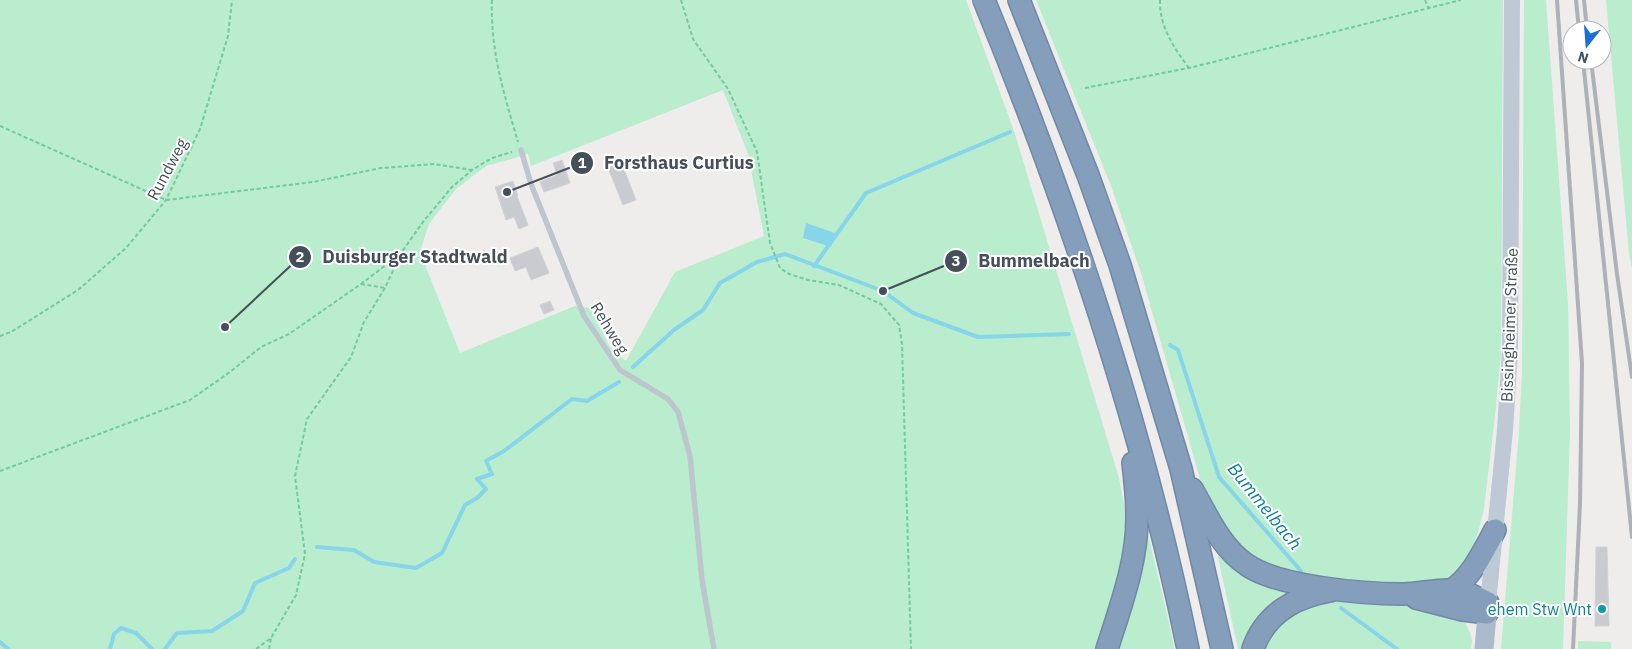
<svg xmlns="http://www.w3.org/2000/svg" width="1632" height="649" font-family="'IBM Plex Sans',sans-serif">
<rect width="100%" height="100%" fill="#efecec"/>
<g fill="#b9edcd" fill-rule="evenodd">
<path d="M0,0h966l48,131 105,347 7,37 -1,42 -24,92h-1101zM723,90l25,64 16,82 -89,36 -49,89 -16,-14 -20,-39 -15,-2 -115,47 -40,-101 9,-28 27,-35 30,-23 42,-12 3,12z"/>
<polygon points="1036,0 1503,0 1501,354 1495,416 1484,509 1479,529 1471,552 1463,566 1447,584 1408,587 1275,572 1234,545 1203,489 1141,273 1111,186"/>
<polygon points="1524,0 1546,0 1568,303 1570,431 1563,649 1501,649 1519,431 1522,372"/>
<polygon points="1606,0 1632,0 1632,268 1629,254"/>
<polygon points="1146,525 1172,636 1174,649 1117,649"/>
<polygon points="1220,552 1298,590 1245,649 1238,649 1218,557"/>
<polygon points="1340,596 1422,606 1456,618 1465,623 1470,632 1472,641 1471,649 1257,649 1284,612"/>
<polygon points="1578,641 1611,642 1611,649 1578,649"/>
</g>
<polygon fill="#87d5ea" points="806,223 835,233 831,247 803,238"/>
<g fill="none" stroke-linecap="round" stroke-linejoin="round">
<g stroke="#87d5ea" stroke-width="4">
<polyline points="814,266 866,193 1010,132"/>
<polyline points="1170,345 1178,350 1219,477 1301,571"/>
<polyline points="633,367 674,330 703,310 720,283 757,262 785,254 883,291 913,313 978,337 1069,334"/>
<polyline points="317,547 354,550 374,562 416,568 442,553 465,505 477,498 486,489 477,479 492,474 486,461 504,451 572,399 587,401 619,382"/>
<polyline points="1341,608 1397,649"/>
<polyline points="0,642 8,649"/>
<polyline points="110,649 114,634 121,628 136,633 152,649"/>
<polyline points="165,649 177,633 212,631 243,611 255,583 289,568 295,559"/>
</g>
</g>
<g fill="#c9cbd1" stroke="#d0d2d8">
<polygon points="562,160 570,183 544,192 540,182 557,175 553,163"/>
<polygon points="621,162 636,200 623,205 608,168"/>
<polygon points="513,181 518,196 517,196 528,225 519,229 514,217 506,220 495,187"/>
<polygon points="538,247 549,273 531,280 526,267 515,271 510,258"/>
<polygon points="550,301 554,310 544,314 540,305"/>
<polygon points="1596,547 1607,547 1609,626 1595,626"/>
</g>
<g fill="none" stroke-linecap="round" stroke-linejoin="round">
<g stroke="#6f89a7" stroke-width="24">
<g id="highway">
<path d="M984,0c86,210 159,427 204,649"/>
<polyline points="1019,0 1088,175 1120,265 1181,469 1222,649"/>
<path d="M1192,489c15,26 29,59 55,76 32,22 117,29 156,29 16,0 33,-5 49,-4 13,1 24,7 36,13"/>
<path d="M1452,590c21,-15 31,-38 43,-60"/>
<polyline points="1416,598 1463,610 1487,613"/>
<path d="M1107,649c14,-44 31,-89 30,-135 0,-17 -2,-34 -4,-51"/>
<path d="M1253,649c12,-35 42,-52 77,-58"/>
</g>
</g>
<g stroke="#72ca9f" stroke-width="2" stroke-dasharray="4 2.5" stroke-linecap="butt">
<path d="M492,0c-2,50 12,94 26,142"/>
<polyline points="681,0 693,39 728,89 757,152 770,243 780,268 789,274 808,280 839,285 881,304 899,325 902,344 911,649"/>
<path d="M1160,0c-1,26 14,48 29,68"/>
<polyline points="1425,0 1429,9"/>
<polyline points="1085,88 1189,68 1461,0"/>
<polyline points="0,126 166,200 313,182 381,168 434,164 472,170"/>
<polyline points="361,284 385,288"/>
<polyline points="0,336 11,332 78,290 126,248 166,200 200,129 228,36 232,0"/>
<polyline points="0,471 190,400 230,372 261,347 289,334 361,284 399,255"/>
<polyline points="256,649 271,638 296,595 305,554 295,476 307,419 351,357 364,322 385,288 401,253 423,222 451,188 472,170 492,158 512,152"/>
<polyline points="269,649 271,638"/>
</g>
<polyline stroke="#bdc6ce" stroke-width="5.5" points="521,150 531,184 584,316 620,370 668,399 678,412 690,456 702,580 714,649"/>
<polyline stroke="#bec9d5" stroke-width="16" points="1488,603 1505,430 1510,350 1512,0"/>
<polyline stroke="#abbbcb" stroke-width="19" points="1484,649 1488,603"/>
<use href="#highway" stroke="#849ebb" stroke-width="21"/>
<g stroke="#aeb1b6" stroke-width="4">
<polyline points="1557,0 1582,363 1580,504 1573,649"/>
<polyline points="1576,0 1579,30"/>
<polyline points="1584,0 1587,30"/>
<polyline points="1583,60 1632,537"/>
<polyline points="1591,60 1617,274 1632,377"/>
</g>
</g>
<circle fill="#0f9aa8" stroke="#fff" stroke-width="2" cx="1602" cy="609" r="5"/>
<g text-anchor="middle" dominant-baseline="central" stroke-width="4" stroke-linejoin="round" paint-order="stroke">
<g font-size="16" fill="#454f59" stroke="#fff">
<text transform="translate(167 169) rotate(-62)">Rundweg</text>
<text transform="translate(1509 325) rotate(-88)">Bissingheimer Straße</text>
<text transform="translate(610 328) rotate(59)">Rehweg</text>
</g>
<g font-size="16" fill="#0d838f" stroke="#fff" text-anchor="end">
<text x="1592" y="609">ehem Stw Wnt</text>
</g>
<g font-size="18" font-style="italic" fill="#0e7d9c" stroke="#fff">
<text transform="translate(1265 506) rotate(51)">Bummelbach</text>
</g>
</g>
<path fill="none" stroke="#454f59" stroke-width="2" d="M507 192L582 163M225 327L300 257M883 291L956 261"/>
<g fill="#454f59" stroke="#fff" stroke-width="2">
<circle cx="507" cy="192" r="5"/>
<circle cx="225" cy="327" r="5"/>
<circle cx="883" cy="291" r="5"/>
<circle cx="582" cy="163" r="12"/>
<circle cx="300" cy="257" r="12"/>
<circle cx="956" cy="261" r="12"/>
</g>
<g font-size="15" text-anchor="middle" font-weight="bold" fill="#fff">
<text x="582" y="168">1</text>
<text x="300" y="262">2</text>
<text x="956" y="266">3</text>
</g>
<g font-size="18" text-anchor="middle" font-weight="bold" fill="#454f59" stroke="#fff" stroke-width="4" stroke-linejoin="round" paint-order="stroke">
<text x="679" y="169">Forsthaus Curtius</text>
<text x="415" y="263">Duisburger Stadtwald</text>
<text x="1034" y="267">Bummelbach</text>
</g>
<g transform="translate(1587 45) rotate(197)"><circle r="24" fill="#ffffff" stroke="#b5b9bd"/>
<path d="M0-4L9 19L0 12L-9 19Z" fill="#1b6eda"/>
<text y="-8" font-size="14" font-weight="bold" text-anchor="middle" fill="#454f59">N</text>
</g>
</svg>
